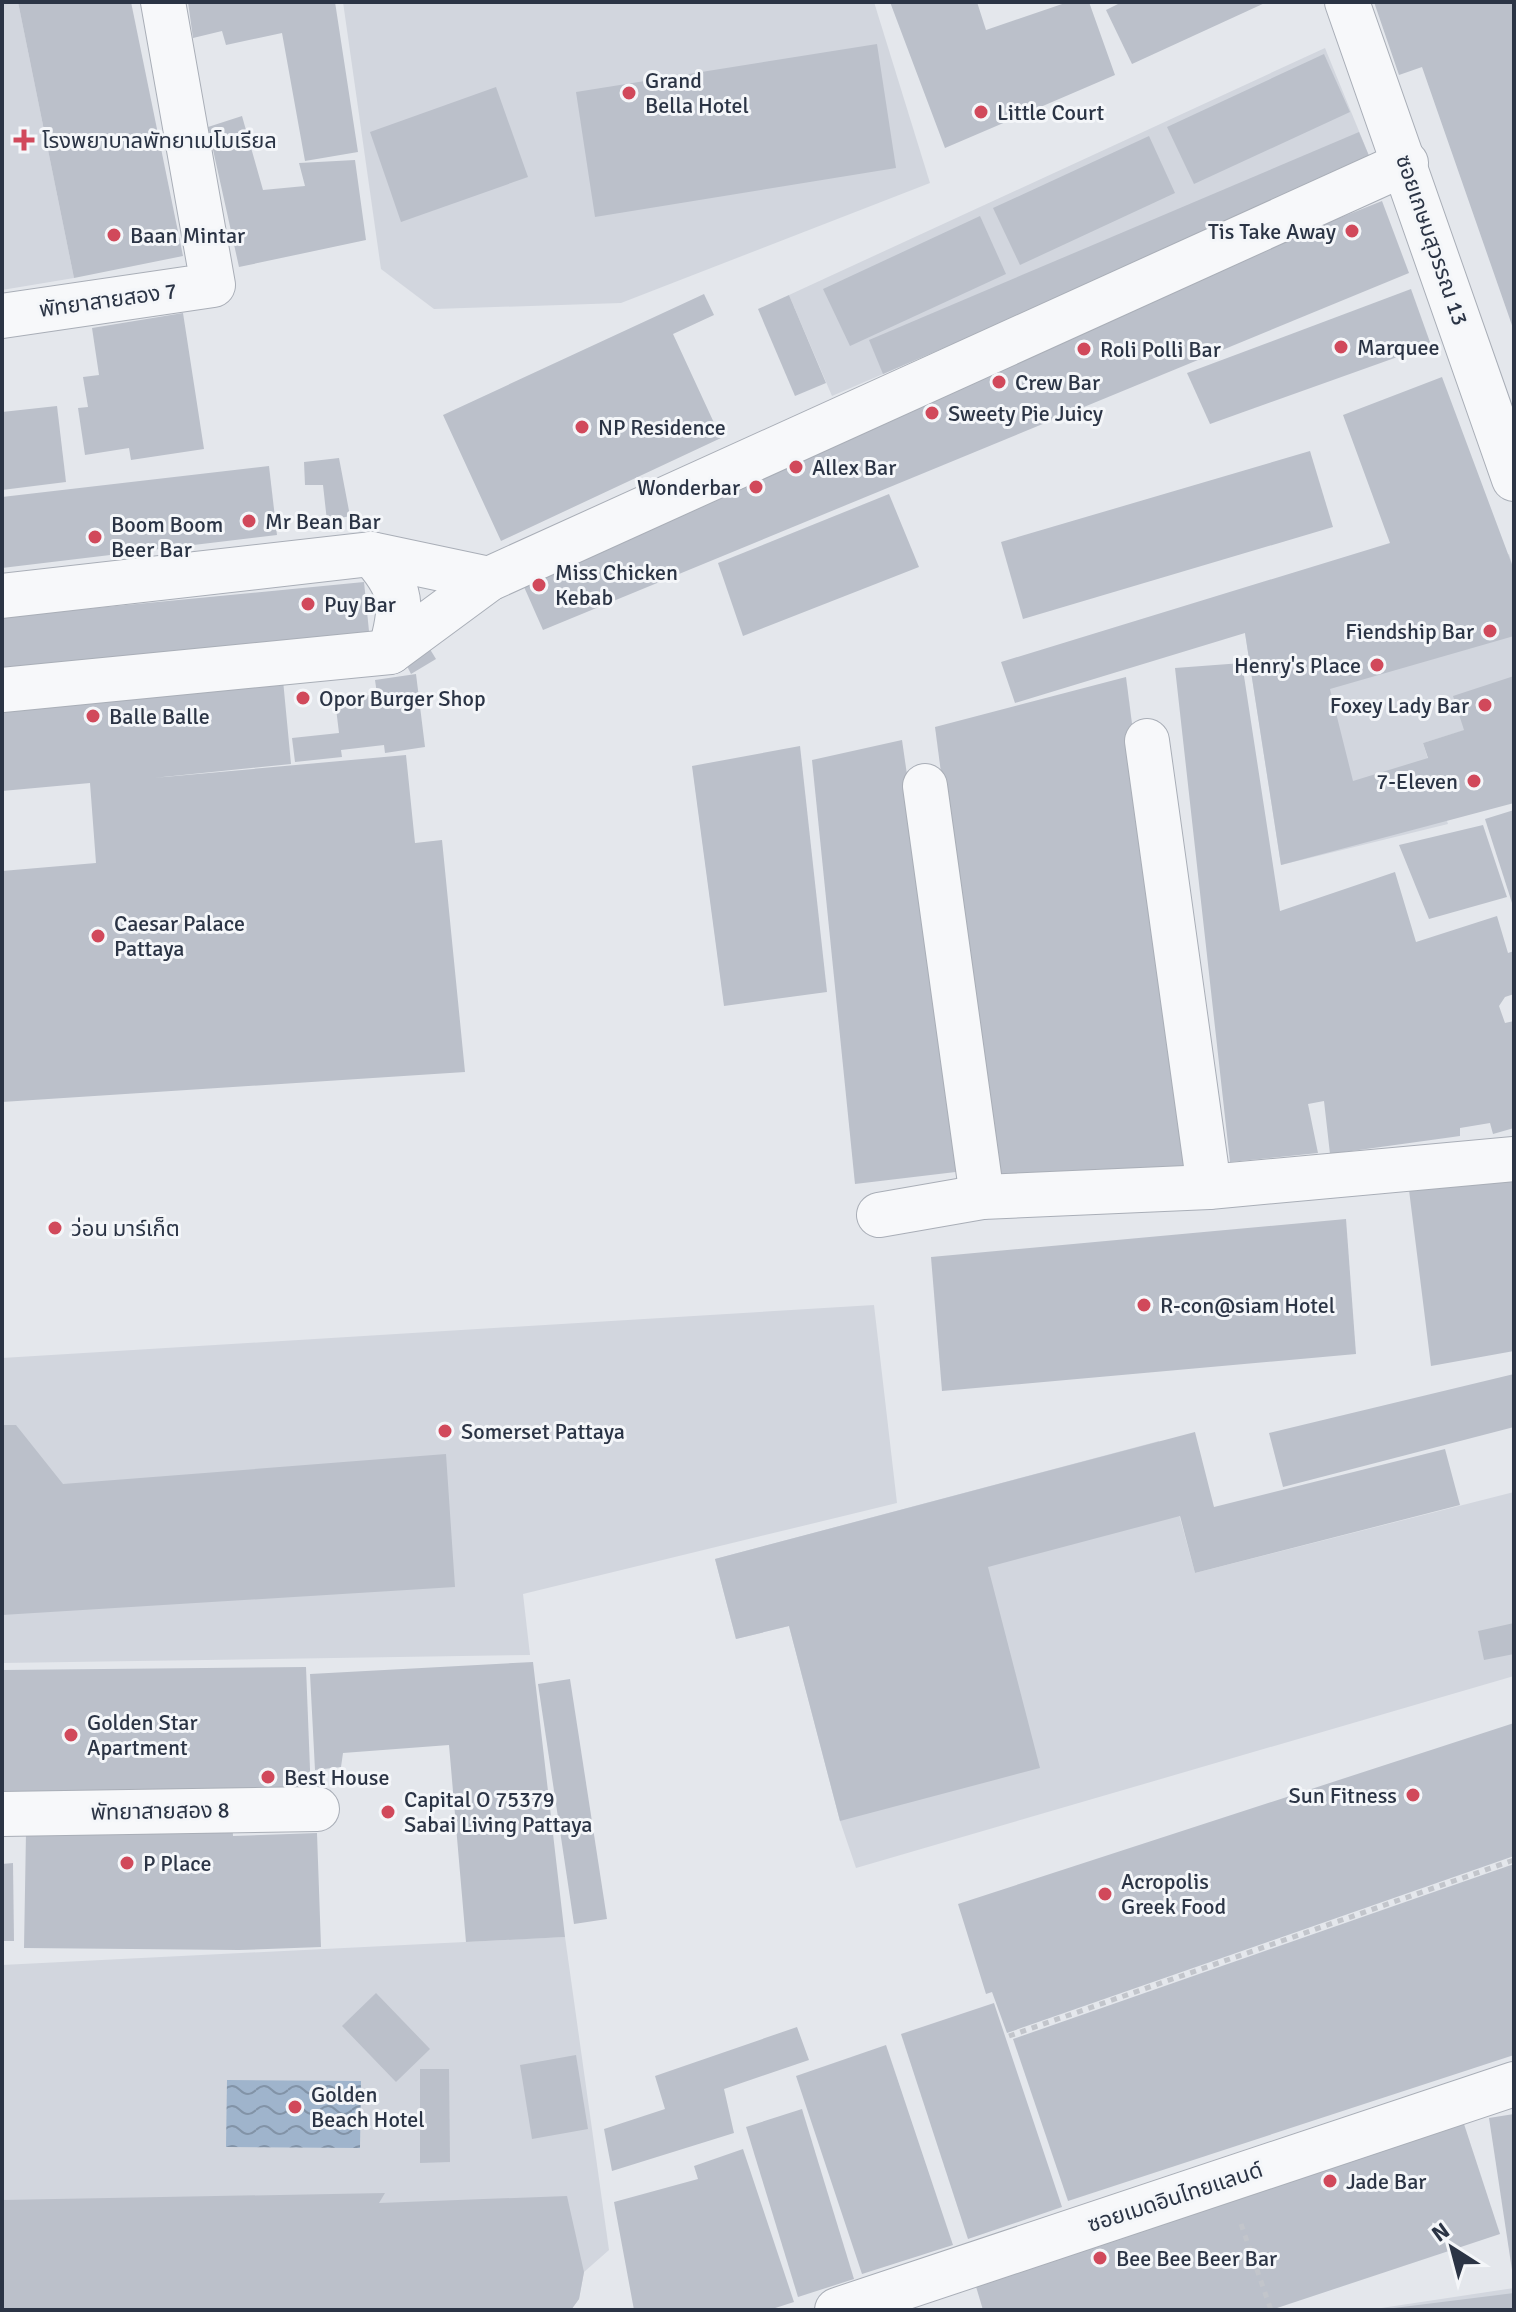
<svg xmlns="http://www.w3.org/2000/svg" width="1516" height="2312" font-family="Signika,'Noto Sans Thai',sans-serif">
<defs>
<pattern id="water-waves" width="16" height="10" patternUnits="userSpaceOnUse" patternTransform="scale(2)"><rect width="16" height="10" fill="#9fb4cc"/><path d="M0 5q4-4 8 0t8 0" fill="none" stroke="#8293a7"/></pattern>
</defs>
<rect width="100%" height="100%" fill="#e4e7ec"/>
<g fill="#d2d6de">
<polygon points="2,2 18,2 74,278 2,290"/>
<polygon points="343,2 874,2 930,183 621,303 434,309 381,269"/>
<polygon points="1325,48 1372,163 832,396 789,295"/>
<polygon points="1509,554 1514,570 1514,715 1423,743 1448,824 1281,865 1245,633"/>
<polygon points="874,1305 897,1503 523,1594 530,1655 2,1663 2,1358"/>
<polygon points="1159,1441 1195,1573 1514,1492 1514,1676 856,1868 840,1821 789,1626 736,1639 715,1559"/>
<polygon points="565,1937 609,2250 584,2272 579,2299 571,2310 2,2310 2,1965"/>
<polygon points="1514,2288 1514,2310 1368,2310"/>
</g>
<polygon fill="url(#water-waves)" points="227,2080 361,2081 360,2148 226,2147"/>
<g fill="#bbc0ca">
<polygon points="18,2 131,2 183,256 74,278"/>
<polygon points="188,2 335,2 358,152 305,161 282,33 226,45 222,31 193,38"/>
<polygon points="890,2 977,2 986,30 1068,2 1089,2 1115,75 945,148"/>
<polygon points="1122,2 1267,2 1132,64 1106,10"/>
<polygon points="1374,2 1514,2 1514,331 1422,67 1399,75"/>
<polygon points="877,44 896,168 595,217 576,92"/>
<polygon points="1324,54 1350,112 1194,184 1167,127"/>
<polygon points="496,87 528,177 401,222 370,132"/>
<polygon points="242,116 263,190 305,186 299,163 355,160 366,240 239,267 208,127"/>
<polygon points="1359,132 1372,163 883,374 869,340"/>
<polygon points="1149,136 1175,193 1020,265 993,208"/>
<polygon points="1382,201 1409,273 543,630 521,580 1127,303"/>
<polygon points="980,216 1006,274 850,346 823,289"/>
<polygon points="1411,289 1431,345 1210,424 1187,373"/>
<polygon points="704,294 714,315 673,334 721,438 501,541 443,415"/>
<polygon points="789,295 826,383 795,396 758,309"/>
<polygon points="183,313 204,449 131,460 129,448 85,455 78,408 88,407 83,377 99,375 92,328"/>
<polygon points="1442,377 1514,570 1514,636 1330,689 1353,781 1428,758 1423,743 1464,730 1453,696 1514,676 1514,803 1281,865 1245,633 1015,703 1001,662 1390,543 1343,415"/>
<polygon points="57,406 66,482 2,490 2,412"/>
<polygon points="1310,451 1333,527 1023,619 1001,542"/>
<polygon points="339,458 350,516 327,521 323,485 305,485 304,462"/>
<polygon points="269,466 277,535 2,568 2,497"/>
<polygon points="889,494 919,567 743,636 718,563"/>
<polygon points="364,582 370,641 2,677 2,617"/>
<polygon points="428,646 436,659 411,674 404,660"/>
<polygon points="1242,663 1280,911 1395,872 1416,942 1497,916 1508,953 1514,951 1514,994 1505,997 1499,1006 1505,1023 1514,1021 1514,1128 1493,1134 1490,1123 1460,1128 1460,1136 1330,1154 1324,1101 1308,1104 1318,1153 1230,1162 1175,668"/>
<polygon points="416,674 425,747 385,753 384,745 341,750 342,757 295,762 292,738 339,733 335,700 377,694 375,680"/>
<polygon points="1126,677 1189,1166 995,1183 935,727"/>
<polygon points="283,680 291,764 153,778 406,755 415,843 442,840 465,1072 2,1102 2,871 96,863 90,783 2,791 2,706"/>
<polygon points="902,740 964,1171 855,1184 812,760"/>
<polygon points="800,746 827,992 724,1006 692,766"/>
<polygon points="1514,810 1514,906 1513,906 1485,819"/>
<polygon points="1483,825 1507,897 1429,919 1399,845"/>
<polygon points="1514,1175 1514,1351 1431,1366 1409,1190"/>
<polygon points="1346,1219 1356,1354 942,1391 931,1257"/>
<polygon points="1514,1374 1514,1427 1283,1487 1269,1433"/>
<polygon points="2,1425 16,1425 63,1484 446,1454 455,1587 2,1615"/>
<polygon points="1195,1432 1214,1507 1445,1449 1460,1505 1195,1573 1180,1516 988,1567 1040,1768 840,1821 789,1626 736,1639 715,1559"/>
<polygon points="1514,1623 1514,1654 1484,1660 1478,1631"/>
<polygon points="533,1662 565,1937 466,1942 449,1745 343,1753 341,1767 315,1770 310,1674"/>
<polygon points="306,1667 311,1795 2,1794 2,1670"/>
<polygon points="570,1679 607,1919 574,1924 538,1684"/>
<polygon points="1514,1723 1514,1856 1007,2033 992,1992 986,1994 958,1904"/>
<polygon points="232,1821 233,1836 317,1833 321,1947 239,1950 24,1948 26,1832"/>
<polygon points="13,1863 14,1941 2,1941 2,1864"/>
<polygon points="1514,1864 1514,2055 1068,2201 1013,2039"/>
<polygon points="376,1993 430,2049 396,2082 342,2026"/>
<polygon points="994,2003 1062,2207 968,2239 901,2034"/>
<polygon points="797,2027 809,2060 724,2089 734,2133 612,2171 604,2129 665,2109 655,2076"/>
<polygon points="886,2045 953,2245 862,2274 796,2076"/>
<polygon points="576,2055 588,2129 532,2139 520,2065"/>
<polygon points="420,2069 449,2069 450,2162 420,2163"/>
<polygon points="802,2109 854,2279 798,2297 746,2127"/>
<polygon points="1514,2114 1514,2270 1512,2270 1489,2118"/>
<polygon points="1464,2124 1500,2234 1271,2310 983,2310 974,2280"/>
<polygon points="743,2149 794,2302 769,2310 634,2310 614,2202 698,2179 694,2166"/>
<polygon points="385,2193 379,2203 567,2196 584,2272 579,2299 571,2310 2,2310 2,2200"/>
<polygon points="1514,2293 1514,2310 1394,2310 1394,2308"/>
</g>
<g fill="none" stroke-linecap="round" stroke-linejoin="round">
<g stroke="#a9aeb7" stroke-width="46">
<g id="minor">
<polyline points="1347,2 1514,479"/>
<polyline points="2,316 213,285 163,2"/>
<path d="M371,554c33,36 32,52 19,98"/>
<polyline points="2,596 371,554 489,579"/>
<polyline points="2,690 390,652 489,579 1406,163"/>
<polyline points="1147,741 1209,1187"/>
<polyline points="925,786 982,1197"/>
<polyline points="879,1215 982,1197 1209,1187 1514,1159"/>
<polyline points="2,1814 317,1809"/>
<polyline points="837,2310 1514,2084"/>
</g>
</g>
<g stroke="#c2c5cb" stroke-width="5" stroke-dasharray="6 6" stroke-linecap="butt">
<polyline points="1009,2036 1514,1860"/>
<polyline points="1241,2224 1271,2310"/>
</g>
<use href="#minor" stroke="#f7f8fa" stroke-width="44"/>
</g>
<g fill="#d1495b" stroke="#f4f6f9" stroke-width="3">
<circle cx="629" cy="93" r="8"/>
<circle cx="981" cy="112" r="8"/>
<path d="M20 128h8v8h8v8h-8v8h-8v-8h-8v-8h8z"/>
<circle cx="1352" cy="231" r="8"/>
<circle cx="114" cy="235" r="8"/>
<circle cx="1341" cy="347" r="8"/>
<circle cx="1084" cy="349" r="8"/>
<circle cx="999" cy="382" r="8"/>
<circle cx="932" cy="413" r="8"/>
<circle cx="582" cy="427" r="8"/>
<circle cx="796" cy="467" r="8"/>
<circle cx="756" cy="487" r="8"/>
<circle cx="249" cy="521" r="8"/>
<circle cx="95" cy="537" r="8"/>
<circle cx="539" cy="585" r="8"/>
<circle cx="308" cy="604" r="8"/>
<circle cx="1490" cy="631" r="8"/>
<circle cx="1377" cy="665" r="8"/>
<circle cx="303" cy="698" r="8"/>
<circle cx="1485" cy="705" r="8"/>
<circle cx="93" cy="716" r="8"/>
<circle cx="1474" cy="781" r="8"/>
<circle cx="98" cy="936" r="8"/>
<circle cx="55" cy="1228" r="8"/>
<circle cx="1144" cy="1305" r="8"/>
<circle cx="445" cy="1431" r="8"/>
<circle cx="71" cy="1735" r="8"/>
<circle cx="268" cy="1777" r="8"/>
<circle cx="1413" cy="1795" r="8"/>
<circle cx="388" cy="1812" r="8"/>
<circle cx="127" cy="1863" r="8"/>
<circle cx="1105" cy="1894" r="8"/>
<circle cx="295" cy="2107" r="8"/>
<circle cx="1330" cy="2181" r="8"/>
<circle cx="1100" cy="2258" r="8"/>
</g>
<g text-anchor="middle" dominant-baseline="central" stroke-width="6" stroke-linejoin="round" paint-order="stroke">
<g font-size="22" fill="#2b3445" stroke="#f4f6f9" text-anchor="start">
<text x="645" y="80">Grand<tspan x="645" dy="25">Bella Hotel</tspan></text>
<text x="997" y="112">Little Court</text>
<text x="42" y="140">โรงพยาบาลพัทยาเมโมเรียล</text>
<text x="1336" y="231" text-anchor="end">Tis Take Away</text>
<text x="130" y="235">Baan Mintar</text>
<text x="1357" y="347">Marquee</text>
<text x="1100" y="349">Roli Polli Bar</text>
<text x="1015" y="382">Crew Bar</text>
<text x="948" y="413">Sweety Pie Juicy</text>
<text x="598" y="427">NP Residence</text>
<text x="812" y="467">Allex Bar</text>
<text x="740" y="487" text-anchor="end">Wonderbar</text>
<text x="265" y="521">Mr Bean Bar</text>
<text x="111" y="524">Boom Boom<tspan x="111" dy="25">Beer Bar</tspan></text>
<text x="555" y="572">Miss Chicken<tspan x="555" dy="25">Kebab</tspan></text>
<text x="324" y="604">Puy Bar</text>
<text x="1474" y="631" text-anchor="end">Fiendship Bar</text>
<text x="1361" y="665" text-anchor="end">Henry's Place</text>
<text x="319" y="698">Opor Burger Shop</text>
<text x="1469" y="705" text-anchor="end">Foxey Lady Bar</text>
<text x="109" y="716">Balle Balle</text>
<text x="1458" y="781" text-anchor="end">7-Eleven</text>
<text x="114" y="923">Caesar Palace<tspan x="114" dy="25">Pattaya</tspan></text>
<text x="71" y="1228">ว่อน มาร์เก็ต</text>
<text x="1160" y="1305">R-con@siam Hotel</text>
<text x="461" y="1431">Somerset Pattaya</text>
<text x="87" y="1722">Golden Star<tspan x="87" dy="25">Apartment</tspan></text>
<text x="284" y="1777">Best House</text>
<text x="1397" y="1795" text-anchor="end">Sun Fitness</text>
<text x="404" y="1799">Capital O 75379<tspan x="404" dy="25">Sabai Living Pattaya</tspan></text>
<text x="143" y="1863">P Place</text>
<text x="1121" y="1881">Acropolis<tspan x="1121" dy="25">Greek Food</tspan></text>
<text x="311" y="2094">Golden<tspan x="311" dy="25">Beach Hotel</tspan></text>
<text x="1346" y="2181">Jade Bar</text>
<text x="1116" y="2258">Bee Bee Beer Bar</text>
</g>
<g font-size="22" fill="#2b3445" stroke="#f4f6f9">
<text transform="translate(1432 240) rotate(71)">ซอยเกษมสุวรรณ 13</text>
<text transform="translate(108 300) rotate(-8)">พัทยาสายสอง 7</text>
<text transform="translate(160 1811) rotate(-1)">พัทยาสายสอง 8</text>
<text transform="translate(1175 2197) rotate(-18)">ซอยเมดอินไทยแลนด์</text>
</g>
</g>
<rect width="1516" height="2312" fill="none" stroke="#2b3445" stroke-width="8"/>
<g transform="translate(1452 2248) rotate(324)" stroke="#f4f6f9" stroke-width="6" paint-order="stroke">
<path d="M0-6L14 30L0 20L-14 30Z" fill="#2b3445"/>
<text y="-12" font-size="22" font-weight="bold" text-anchor="middle" fill="#2b3445">N</text>
</g>
</svg>
